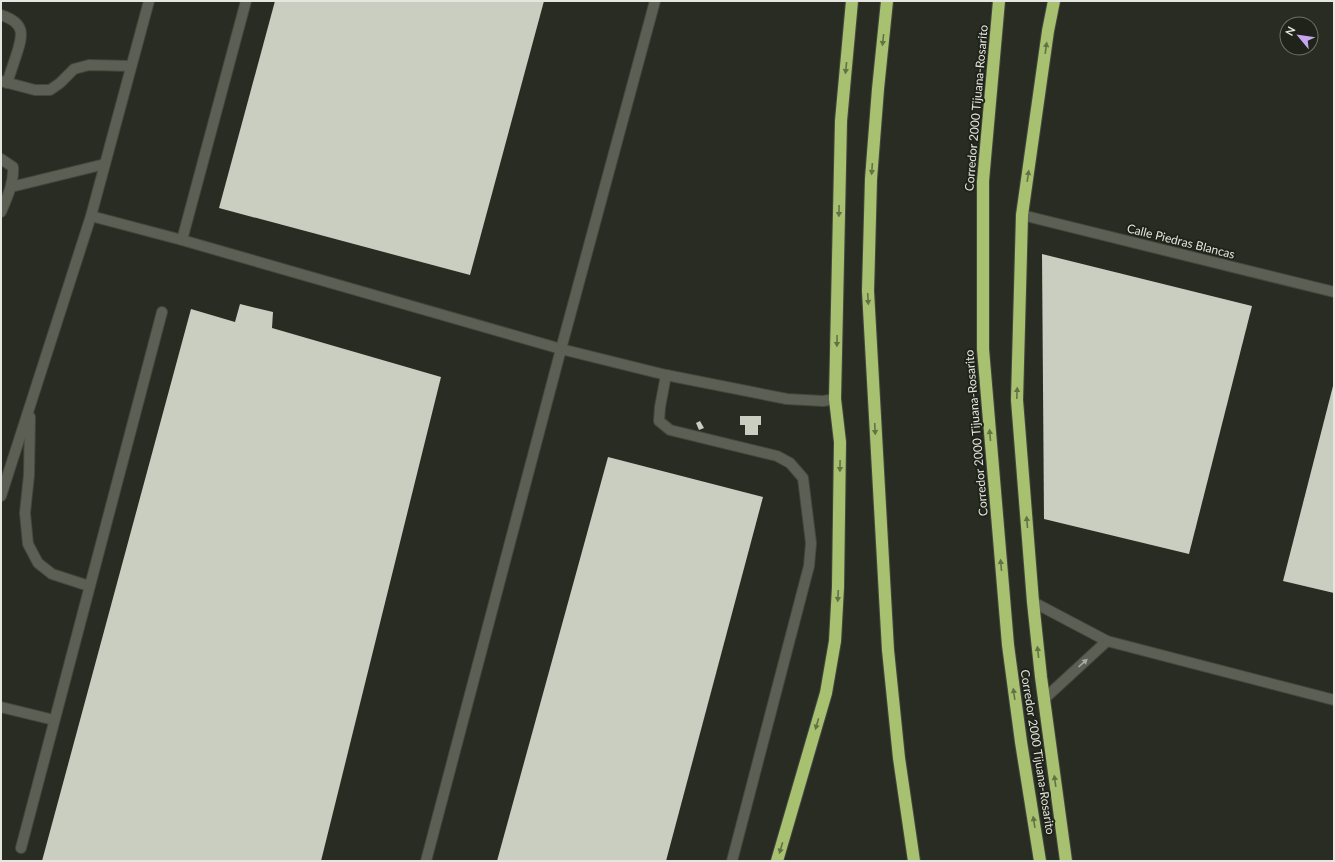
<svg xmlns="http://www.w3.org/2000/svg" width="1335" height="862" font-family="Lato,sans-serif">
<rect width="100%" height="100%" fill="#292c22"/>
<g fill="#c9cec1">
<polygon points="275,1 544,1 470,275 219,208"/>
<polygon points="1042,254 1252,306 1189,554 1044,519"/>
<polygon points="240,304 273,312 272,328 441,377 321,861 42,861 191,309 235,322"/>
<polygon points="1333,386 1334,386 1334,593 1283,581"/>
<polygon points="740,416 761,416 761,425 758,425 758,435 745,435 745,425 740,425"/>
<polygon points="700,421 704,428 699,430 696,423"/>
<polygon points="608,457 763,497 666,861 497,861"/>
</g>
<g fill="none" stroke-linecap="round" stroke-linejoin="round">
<g stroke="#44473e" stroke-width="12">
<g id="minor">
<path d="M1,15c25,8 22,20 15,41 -3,9 -6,18 -9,27"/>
<polyline points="1,81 35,90 50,90 60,83 74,69 89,65 131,66"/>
<path d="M1,159l12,8c1,16 -6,31 -12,45"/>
<polyline points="11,187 105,164"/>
<polyline points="1022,215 1334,292"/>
<polyline points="91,216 182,240 561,349 666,375 787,399 823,401 835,399"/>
<polyline points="182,240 246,1"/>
<polyline points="666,375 660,407 659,421 670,430 777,456 790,463 803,478 811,543 809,566 732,861"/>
<polyline points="30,417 29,475 25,513 28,544 38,563 52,574 89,586"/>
<polyline points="1,496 91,216 149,1"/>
<polyline points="1033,602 1107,641 1334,700"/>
<polyline points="1044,699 1107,641"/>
<polyline points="1,707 54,720"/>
<polyline points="21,848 162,312"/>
<polyline points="426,861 561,349 655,1"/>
</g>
</g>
<g stroke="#44473e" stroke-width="14">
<g id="highway">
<polyline points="887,1 878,89 871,179 868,291 888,650 899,758 914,861"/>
<polyline points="999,1 983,181 983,349 1008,645 1021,742 1040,861"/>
<polyline points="1054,1 1048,31 1022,215 1017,400 1033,602 1041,677 1066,861"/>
<polyline points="777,861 826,693 835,641 838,587 840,442 835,399 841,121 852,1"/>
</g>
</g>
<use href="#minor" stroke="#5c6054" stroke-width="10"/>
<use href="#highway" stroke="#a7c170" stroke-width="12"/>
</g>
<defs><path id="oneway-solid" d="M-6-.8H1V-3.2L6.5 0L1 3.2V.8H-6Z"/></defs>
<g fill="#637244">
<use href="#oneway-solid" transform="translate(883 40) rotate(96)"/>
<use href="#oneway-solid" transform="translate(1046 48) rotate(-82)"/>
<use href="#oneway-solid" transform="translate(846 68) rotate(96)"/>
<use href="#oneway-solid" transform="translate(872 169) rotate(94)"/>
<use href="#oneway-solid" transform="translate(1028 176) rotate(-82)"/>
<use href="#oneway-solid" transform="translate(839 211) rotate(91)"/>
<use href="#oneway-solid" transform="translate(868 299) rotate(87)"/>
<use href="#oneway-solid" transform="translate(837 341) rotate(91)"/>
<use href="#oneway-solid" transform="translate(1017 393) rotate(-88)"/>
<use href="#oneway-solid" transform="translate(875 429) rotate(87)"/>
<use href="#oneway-solid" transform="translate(990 435) rotate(-95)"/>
<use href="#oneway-solid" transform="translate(840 466) rotate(91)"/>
<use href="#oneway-solid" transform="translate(1027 522) rotate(-95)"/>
<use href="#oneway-solid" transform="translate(1001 565) rotate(-95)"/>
<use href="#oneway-solid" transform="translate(838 596) rotate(93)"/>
<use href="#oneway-solid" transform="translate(1038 652) rotate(-96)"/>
<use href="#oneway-solid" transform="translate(1014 694) rotate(-98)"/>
<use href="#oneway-solid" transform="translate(817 724) rotate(106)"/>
<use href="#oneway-solid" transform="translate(1055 781) rotate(-98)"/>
<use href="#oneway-solid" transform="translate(1034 822) rotate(-99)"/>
<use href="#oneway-solid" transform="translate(781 848) rotate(106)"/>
</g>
<use fill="#a7aaa0" href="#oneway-solid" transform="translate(1083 663) rotate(-42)"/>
<g text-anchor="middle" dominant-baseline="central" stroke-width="4" stroke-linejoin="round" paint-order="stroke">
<g font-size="12" fill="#e4e6df" stroke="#1f2319">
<text transform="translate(976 108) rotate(-85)">Corredor 2000 Tijuana-Rosarito</text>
<text transform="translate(1181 241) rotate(14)">Calle Piedras Blancas</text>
<text transform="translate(976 433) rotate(-95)">Corredor 2000 Tijuana-Rosarito</text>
<text transform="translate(1038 752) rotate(81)">Corredor 2000 Tijuana-Rosarito</text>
</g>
</g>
<rect width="1335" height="862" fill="none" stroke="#e4e6df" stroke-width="4"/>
<g transform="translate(1299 36) rotate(299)"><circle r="19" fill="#1f2319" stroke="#6e7168"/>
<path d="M0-3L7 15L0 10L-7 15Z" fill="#c7a6f0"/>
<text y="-6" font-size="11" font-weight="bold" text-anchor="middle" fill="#e4e6df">N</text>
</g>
</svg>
